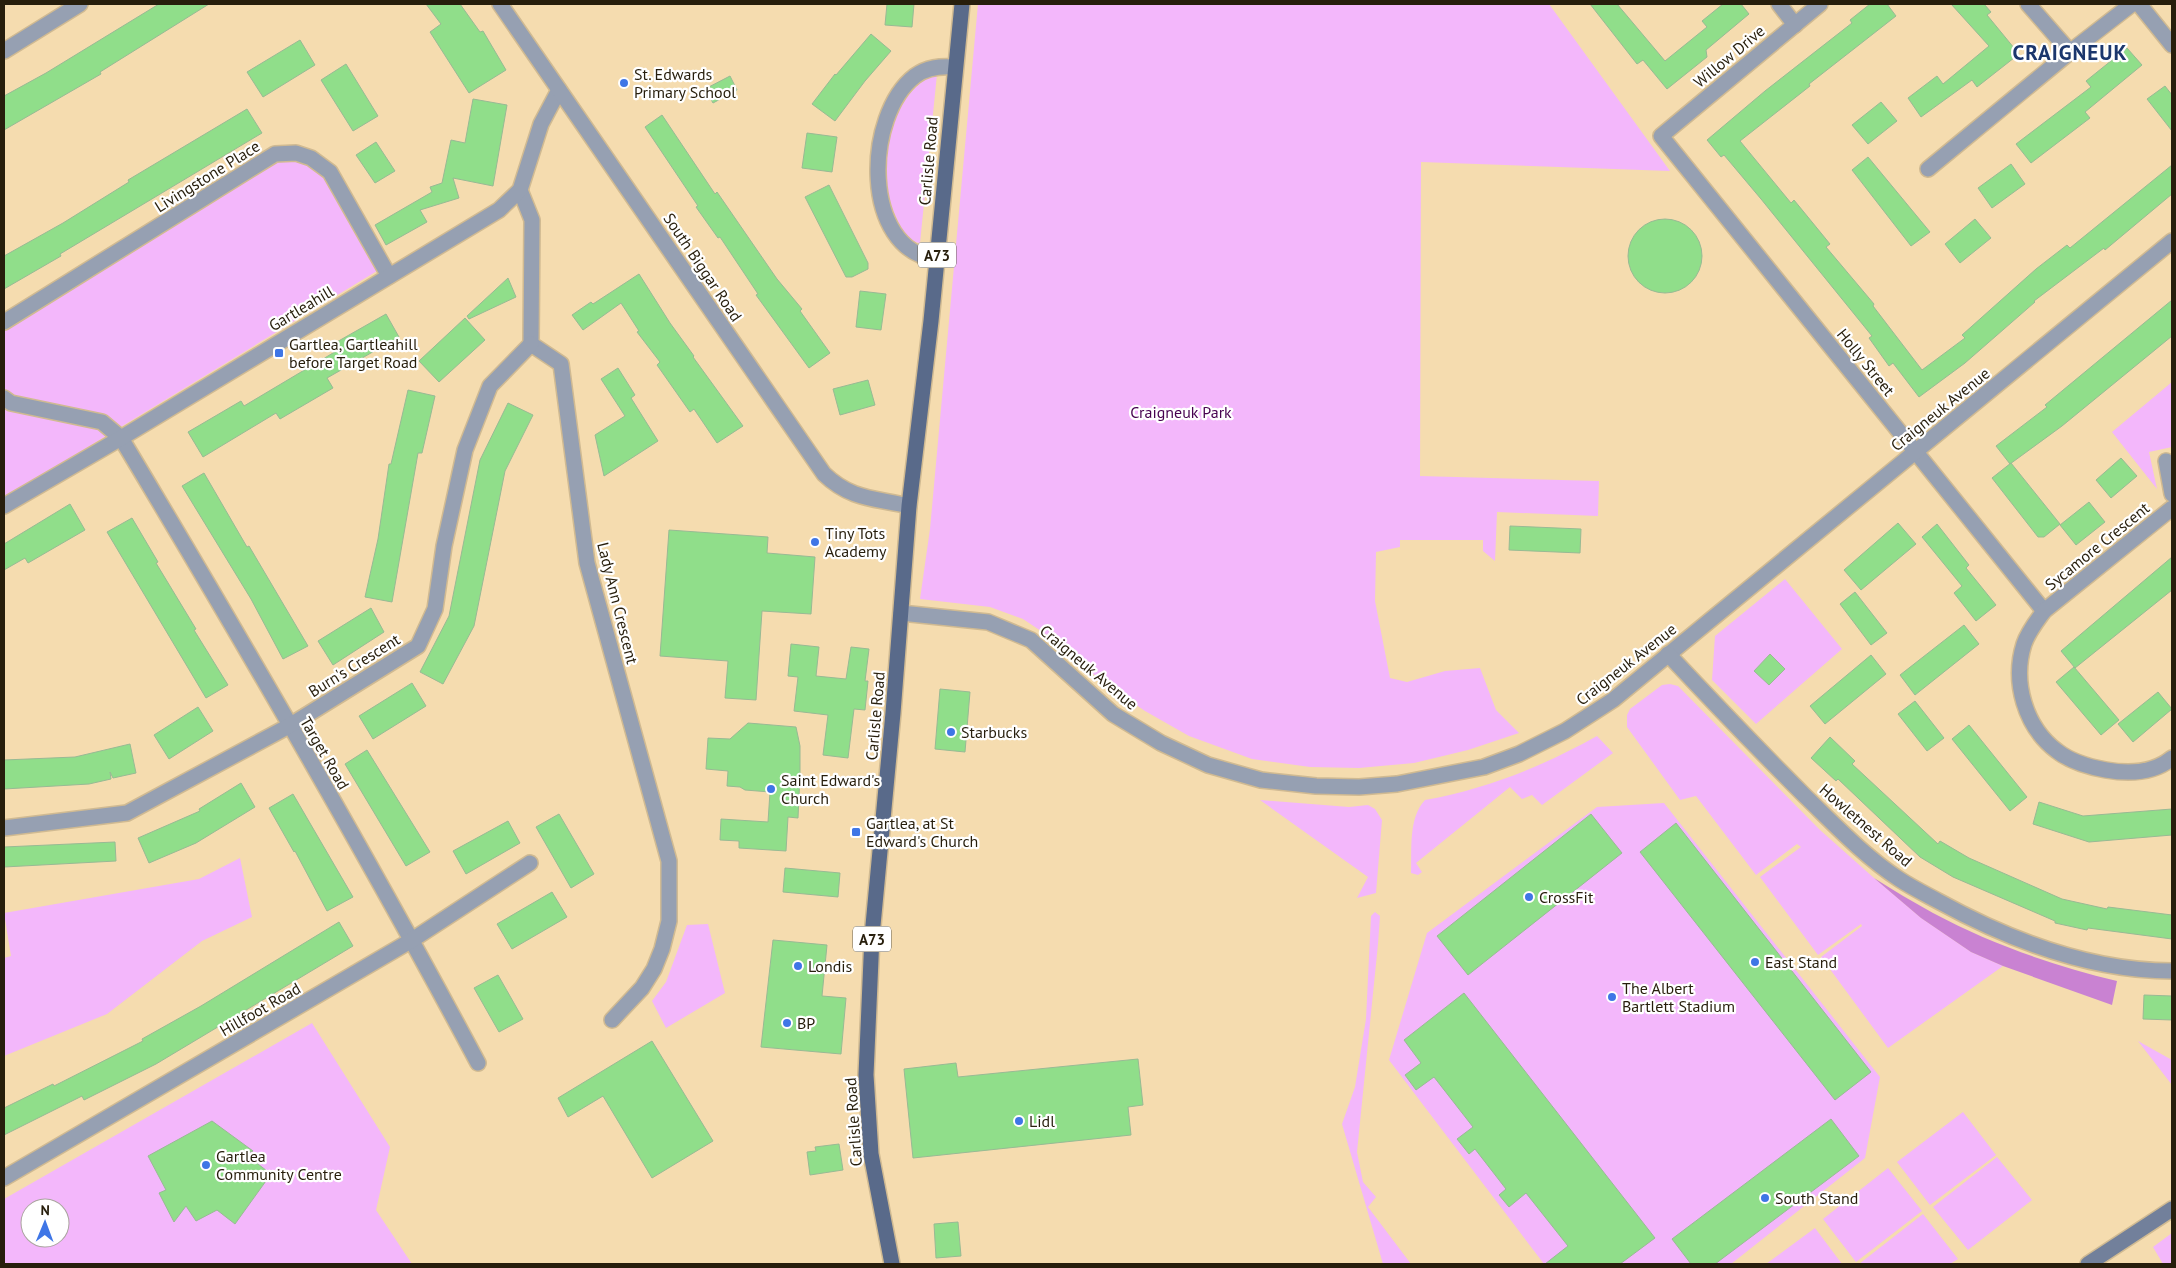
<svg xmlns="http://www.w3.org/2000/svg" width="2176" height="1268" font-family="'PT Sans',sans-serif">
<rect width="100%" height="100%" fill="#f5dcaf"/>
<g fill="#f3b7fb" fill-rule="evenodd">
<polygon points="978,4 1549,4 1670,171 1421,162 1420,476 1599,481 1598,516 1497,512 1495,561 1483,551 1483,540 1400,540 1400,547 1376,552 1375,601 1390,678 1407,682 1445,671 1480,668 1496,710 1519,733 1468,750 1414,763 1359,768 1310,767 1252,759 1189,736 1145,711 1104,683 1050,637 1023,619 990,607 920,599 930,529"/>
<path d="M937,74l-17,169c-11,-1 -19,-14 -23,-24 -9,-19 -15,-42 -12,-64 4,-30 21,-71 52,-81z"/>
<polygon points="275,158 296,158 327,176 377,271 4,498 4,326"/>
<polygon points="2172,382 2172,447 2149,452 2157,489 2112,432"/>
<polygon points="1785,579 1842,649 1756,724 1712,680 1715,636"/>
<polygon points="1670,684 1678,686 1820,830 1874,878 1921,918 1971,952 2003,966 1888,1048 1821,957 1862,926 1861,924 1818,955 1760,877 1801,847 1797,844 1756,875 1696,796 1680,800 1627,727 1627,715 1630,709 1662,685"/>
<path d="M1597,736l16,17 -71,52 -10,-10 -10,4 -12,-12 -94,76 6,9 -4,3 -7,-2c1,-23 -3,-55 14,-73 64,-12 116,-33 172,-64z"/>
<polygon points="1260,800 1349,807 1368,805 1375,809 1382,820 1376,893 1357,898 1368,877"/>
<polygon points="1664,803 1880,1077 1865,1158 1731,1264 1544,1264 1389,1060 1427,933 1597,807"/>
<polygon points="240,858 252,917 202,941 107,1014 4,1056 4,958 11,956 4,913 199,879"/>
<polygon points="1375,912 1380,916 1378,944 1357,1152 1363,1182 1376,1197 1368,1207 1411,1264 1383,1264 1342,1124 1355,1087 1366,1019 1371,916"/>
<polygon points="708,924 725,993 666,1028 652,1001 666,982 687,925"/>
<path d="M312,1023l78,124 -14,63 36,54h-408v-65zM30,1208h30v30h-30z"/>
<polygon points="2138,1041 2172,1060 2172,1085"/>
<polygon points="1963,1112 1996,1155 1930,1205 1897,1162"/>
<polygon points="1997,1157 2032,1200 1968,1250 1933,1207"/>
<polygon points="1888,1168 1922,1211 1856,1262 1823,1219"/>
<polygon points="1923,1214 1958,1259 1950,1264 1859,1264"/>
<polygon points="1815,1228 1842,1264 1766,1264"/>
<polygon points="2172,1233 2172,1264 2163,1264 2153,1247"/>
</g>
<path fill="#c982d2" d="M1874,878c19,12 39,24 59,35 58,31 121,53 184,68l-5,24 -109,-39 -32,-14 -50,-34z"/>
<g fill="#90de8a" stroke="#98ba94">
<polygon points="159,4 209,4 100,72 101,74 4,130 4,96 46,73"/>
<polygon points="426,4 460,4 480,32 483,31 506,70 469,93 430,32 441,24"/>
<polygon points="887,4 914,4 912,27 885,25"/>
<polygon points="1590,4 1617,4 1665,61 1707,27 1702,21 1723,4 1741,4 1749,14 1706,50 1707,57 1667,89 1643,60 1637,64"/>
<polygon points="1870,4 1887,4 1896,16 1809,84 1810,86 1740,141 1791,203 1794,200 1830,244 1826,247 1874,304 1873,306 1922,370 1965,338 1962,335 2036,269 2067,245 2070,248 2172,165 2172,194 2105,250 2104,248 2034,301 2035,302 1965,363 1919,397 1893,363 1889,366 1869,338 1872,336 1761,199 1724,155 1721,157 1707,140 1765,91 1852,23 1850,20"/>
<polygon points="1951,4 1984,4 1991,12 1987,15 2019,54 1977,87 1972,80 1921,117 1908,98 1937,76 1943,84 1989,46"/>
<polygon points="871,34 891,51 865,81 835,121 812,104 835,74 836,75"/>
<polygon points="300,40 315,65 263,97 247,72"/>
<polygon points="2127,48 2142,65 2085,112 2090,118 2031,163 2016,144 2091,87 2086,81"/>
<polygon points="346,64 378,116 353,131 321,80"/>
<polygon points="730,76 737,90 713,103 705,89"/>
<polygon points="2165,86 2172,95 2172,131 2147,99"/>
<polygon points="473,99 507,105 493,186 453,178 459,198 420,210 427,222 386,245 375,225 432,192 430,187 442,183 451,140 465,143"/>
<polygon points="1881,102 1897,121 1868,144 1852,125"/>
<polygon points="247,109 262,133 60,254 61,256 4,289 4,256 63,223 129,182 128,180"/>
<polygon points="662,115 715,194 717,192 777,279 802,309 800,311 830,353 809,368 756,295 758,294 720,237 718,238 696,207 698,206 645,127"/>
<polygon points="807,133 837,137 832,172 802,168"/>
<polygon points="376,142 395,171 375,183 356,155"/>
<polygon points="1868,157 1930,232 1911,246 1852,170"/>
<polygon points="2011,164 2025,184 1992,208 1978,188"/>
<polygon points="829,185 868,263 868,269 852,277 846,277 805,197"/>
<polygon points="1975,219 1991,238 1960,263 1945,244"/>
<circle cx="1665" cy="256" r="37"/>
<polygon points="639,274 670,323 694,356 693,357 743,426 717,443 694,409 690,412 657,365 660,362 637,332 639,331 621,303 583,330 572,315 591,302 593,304"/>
<polygon points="508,278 516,297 469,319 467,316"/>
<polygon points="860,291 886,294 881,330 856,327"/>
<polygon points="2172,300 2172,336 2062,426 2010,464 1996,446 2047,407 2045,405"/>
<polygon points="386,314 399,337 327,378 333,388 280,419 276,413 203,457 188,432 241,401 244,406 338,350 335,343"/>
<polygon points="465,318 485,340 439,382 419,361"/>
<polygon points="618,368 635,395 631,398 658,441 604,476 595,435 625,416 601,379"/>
<polygon points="868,380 875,405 840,415 833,389"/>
<polygon points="408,390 435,396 422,453 418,453 392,602 365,597 378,539 389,464 391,464"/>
<polygon points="508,403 533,415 505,471 474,626 443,684 420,672 449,616 480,460"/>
<polygon points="2121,458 2137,476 2111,498 2096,480"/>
<polygon points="2011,463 2060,524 2044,537 2038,537 1992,478"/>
<polygon points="204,473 247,547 249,546 308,646 283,659 251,599 182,486"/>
<polygon points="2089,502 2105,522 2076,545 2060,525"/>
<polygon points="70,504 85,530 28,563 25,558 4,570 4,544"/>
<polygon points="132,518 158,562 156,563 196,629 194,630 228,685 206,698 107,532"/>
<polygon points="1898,523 1916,544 1861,590 1844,570"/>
<polygon points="1937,524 1969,565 1966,568 1996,605 1976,621 1954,593 1962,586 1922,537"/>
<polygon points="1510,526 1581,529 1580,553 1509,550"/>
<polygon points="669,530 768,537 767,553 815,557 811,614 762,611 756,700 725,698 728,661 660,656"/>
<polygon points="2172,557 2172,590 2075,668 2061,651"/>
<polygon points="1855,592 1887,633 1871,645 1840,604"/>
<polygon points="371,608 384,632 333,665 318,641"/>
<polygon points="1964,625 1979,644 1915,695 1900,675"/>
<polygon points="791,644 819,647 816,676 846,679 851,647 869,649 865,681 868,681 865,710 854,709 848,758 823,755 828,715 794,711 798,677 788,676"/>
<polygon points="1770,654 1785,669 1769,685 1754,671"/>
<polygon points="1871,655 1886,674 1825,724 1810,706"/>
<polygon points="2074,667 2119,720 2101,735 2056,682"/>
<polygon points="412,683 426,706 373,739 359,716"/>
<polygon points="940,689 970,692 965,752 935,749"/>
<polygon points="2158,692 2172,709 2133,742 2118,724"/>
<polygon points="1915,701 1944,738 1927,751 1898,714"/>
<polygon points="198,707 213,731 169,759 154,735"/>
<polygon points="748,723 796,727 800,746 800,775 798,818 788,817 786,851 739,848 739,841 720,840 721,819 768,822 770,792 745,790 740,787 727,786 728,771 706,769 708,738 730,739"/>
<polygon points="1969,725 2027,797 2010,811 1952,739"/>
<polygon points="1830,737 1855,761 1852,764 1938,844 1940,841 1969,858 2062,899 2107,909 2108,907 2172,915 2172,939 2088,928 2087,930 2055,923 2055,921 1953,877 1920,857 1838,779 1836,781 1811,758"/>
<polygon points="130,744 136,773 113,778 110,772 111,779 89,784 4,789 4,760 75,757"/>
<polygon points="367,750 430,852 406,866 345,764"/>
<polygon points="241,783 255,807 196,843 149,863 138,838 200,811 199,809"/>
<polygon points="293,794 353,897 327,911 295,851 294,852 269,808"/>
<polygon points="2039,802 2083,816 2172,809 2172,835 2089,842 2033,824"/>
<polygon points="559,814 594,874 571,888 536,827"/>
<polygon points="1591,814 1622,853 1468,975 1437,936"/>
<polygon points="508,821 520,843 466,874 453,851"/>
<polygon points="1676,823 1871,1072 1835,1100 1640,852"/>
<polygon points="115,842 116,861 4,867 4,847"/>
<polygon points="785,868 840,873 838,897 783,892"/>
<polygon points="552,892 567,917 512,949 497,924"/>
<polygon points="339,922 353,946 156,1064 84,1100 82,1096 4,1135 4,1108 53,1084 54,1086 143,1041 142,1039 201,1006"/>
<polygon points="773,940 827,945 822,996 846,998 841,1054 761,1047"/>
<polygon points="498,975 523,1019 499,1032 474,988"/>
<polygon points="1464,993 1655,1238 1620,1264 1545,1264 1568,1246 1526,1193 1509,1207 1499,1195 1506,1189 1475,1149 1469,1154 1457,1139 1473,1127 1434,1077 1416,1090 1405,1075 1421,1063 1404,1040"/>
<polygon points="2144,995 2172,996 2172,1020 2143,1019"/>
<polygon points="652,1041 713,1141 652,1178 603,1096 568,1117 558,1098"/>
<polygon points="1138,1059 1143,1105 1128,1107 1131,1135 913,1158 904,1069 956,1063 958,1077"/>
<polygon points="1831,1119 1859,1156 1715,1264 1691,1264 1672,1239"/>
<polygon points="212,1121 253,1151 245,1154 271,1174 235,1224 217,1210 196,1221 186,1206 174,1222 159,1193 166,1190 148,1156"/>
<polygon points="839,1144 843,1170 810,1175 807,1152 816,1151 815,1147"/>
<polygon points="958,1222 961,1256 936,1258 934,1224"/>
</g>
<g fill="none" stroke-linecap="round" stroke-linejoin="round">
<g stroke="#d0ba92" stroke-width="18">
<g id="minor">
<polyline points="1779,4 1795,25"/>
<polyline points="1820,4 1661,136 2044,611"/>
<polyline points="2028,4 2070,52"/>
<polyline points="2139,4 2172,45"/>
<polyline points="4,51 80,4"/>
<polyline points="1928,169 2070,52 2132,4"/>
<polyline points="520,190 532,220 531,344 561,364 587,563 669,861 669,921 662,949 654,969 642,988 612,1020"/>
<path d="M936,259c-75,-9 -72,-144 -21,-183 12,-9 25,-10 39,-9"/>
<polyline points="4,322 275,154 296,153 311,158 330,172 389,276"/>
<path d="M4,398l7,5 91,19 19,16c123,205 244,413 357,625"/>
<polyline points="2166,461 2172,494"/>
<polyline points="4,506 121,438 499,210 520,190 541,124 559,90"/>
<path d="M2172,508l-128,103c-8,11 -16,21 -20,33 -12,38 1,83 33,107 14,11 32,16 49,19 23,4 48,3 66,-12"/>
<polyline points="901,613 988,622 1031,640 1113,714 1161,743 1208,765 1261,780 1316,786 1359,787 1397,784 1484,767 1519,754 1565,731 1613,700 2172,241"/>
<path d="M1668,654c45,48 90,95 137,142 30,29 59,60 94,83 12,8 26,15 39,22 71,39 152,70 234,70"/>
<polyline points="4,828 127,813 289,726 418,646 435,609 444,546 465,450 490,386 531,344"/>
<polyline points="4,1178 412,940 530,863"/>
</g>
</g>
<g stroke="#d0ba92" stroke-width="18">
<path id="tertiary" d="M500,4l324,470c27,26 51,24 85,32"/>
</g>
<g stroke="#d0ba92" stroke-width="18">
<polyline id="secondary" points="2088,1264 2172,1209"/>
</g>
<g stroke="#d0ba92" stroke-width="18">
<polyline id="primary" points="892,1264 871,1154 866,1075 872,936 893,713 909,506 931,321 962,4"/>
</g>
<use href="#minor" stroke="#96a0b2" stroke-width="15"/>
<use href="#tertiary" stroke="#96a0b2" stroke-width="15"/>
<use href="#secondary" stroke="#72809b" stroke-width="15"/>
<use href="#primary" stroke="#596a8a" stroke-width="15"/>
</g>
<g fill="#3f76e6" stroke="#fff" stroke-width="2">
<circle cx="624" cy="83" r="5"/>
<rect x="274" y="348" width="10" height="10" rx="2.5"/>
<circle cx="815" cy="542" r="5"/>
<circle cx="951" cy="732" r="5"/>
<circle cx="771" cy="789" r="5"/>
<rect x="851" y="827" width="10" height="10" rx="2.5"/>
<circle cx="1529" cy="897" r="5"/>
<circle cx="1755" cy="962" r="5"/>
<circle cx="798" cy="966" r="5"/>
<circle cx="1612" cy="997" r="5"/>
<circle cx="787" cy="1023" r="5"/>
<circle cx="1019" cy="1121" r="5"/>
<circle cx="206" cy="1165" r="5"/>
<circle cx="1765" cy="1198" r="5"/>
</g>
<g text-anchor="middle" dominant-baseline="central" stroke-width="4.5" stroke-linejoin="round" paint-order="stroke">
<g fill="#fff" stroke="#686255" stroke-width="1">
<rect x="918" y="242.5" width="38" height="25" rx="4"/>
<rect x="853" y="926.5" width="38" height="25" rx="4"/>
</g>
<g font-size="15" font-weight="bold" fill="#271e0c">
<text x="937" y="255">A73</text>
<text x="872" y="939">A73</text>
</g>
<g font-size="16" fill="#271e0c" stroke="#fff">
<text transform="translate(1729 56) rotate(-40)">Willow Drive</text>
<text transform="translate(928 161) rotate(-85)">Carlisle Road</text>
<text transform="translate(207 176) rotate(-32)">Livingstone Place</text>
<text transform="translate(703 267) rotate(56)">South Biggar Road</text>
<text transform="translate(301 308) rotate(-31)">Gartleahill</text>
<text transform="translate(1866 362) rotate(51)">Holly Street</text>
<text transform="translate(1940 409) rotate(-39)">Craigneuk Avenue</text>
<text transform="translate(2097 546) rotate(-39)">Sycamore Crescent</text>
<text transform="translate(618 603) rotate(76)">Lady Ann Crescent</text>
<text transform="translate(1626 664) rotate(-38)">Craigneuk Avenue</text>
<text transform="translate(354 665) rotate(-32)">Burn's Crescent</text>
<text transform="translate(1089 667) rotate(40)">Craigneuk Avenue</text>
<text transform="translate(875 716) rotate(-85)">Carlisle Road</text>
<text transform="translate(325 753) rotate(60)">Target Road</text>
<text transform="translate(1866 825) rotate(41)">Howletnest Road</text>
<text transform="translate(260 1009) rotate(-30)">Hillfoot Road</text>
<text transform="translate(853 1122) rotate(-94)">Carlisle Road</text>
</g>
<g font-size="16" fill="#271e0c" stroke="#fff" text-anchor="start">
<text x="634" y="74">St. Edwards<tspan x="634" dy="18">Primary School</tspan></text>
<text x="289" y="344">Gartlea, Gartleahill<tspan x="289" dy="18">before Target Road</tspan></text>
<text x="825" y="533">Tiny Tots<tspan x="825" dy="18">Academy</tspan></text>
<text x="961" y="732">Starbucks</text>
<text x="781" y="780">Saint Edward's<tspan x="781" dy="18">Church</tspan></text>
<text x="866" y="823">Gartlea, at St<tspan x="866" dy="18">Edward's Church</tspan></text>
<text x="1539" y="897">CrossFit</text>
<text x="1765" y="962">East Stand</text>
<text x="808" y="966">Londis</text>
<text x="1622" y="988">The Albert<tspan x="1622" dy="18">Bartlett Stadium</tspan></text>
<text x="797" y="1023">BP</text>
<text x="1029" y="1121">Lidl</text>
<text x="216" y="1156">Gartlea<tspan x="216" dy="18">Community Centre</tspan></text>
<text x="1775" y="1198">South Stand</text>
</g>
<g font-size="16" fill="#470250" stroke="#fff">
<text x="1181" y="412">Craigneuk Park</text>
</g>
<g font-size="21" font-weight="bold" letter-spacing="1" fill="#1b366c" stroke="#fff">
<text x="2070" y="52">CRAIGNEUK</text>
</g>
</g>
<rect width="2176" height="1268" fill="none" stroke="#271e0c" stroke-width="10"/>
<g transform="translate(45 1223) rotate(1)"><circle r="24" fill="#ffffff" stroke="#a9a59e"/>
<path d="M0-4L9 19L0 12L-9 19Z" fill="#3f76e6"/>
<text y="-8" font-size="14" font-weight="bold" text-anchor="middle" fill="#271e0c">N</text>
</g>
</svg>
